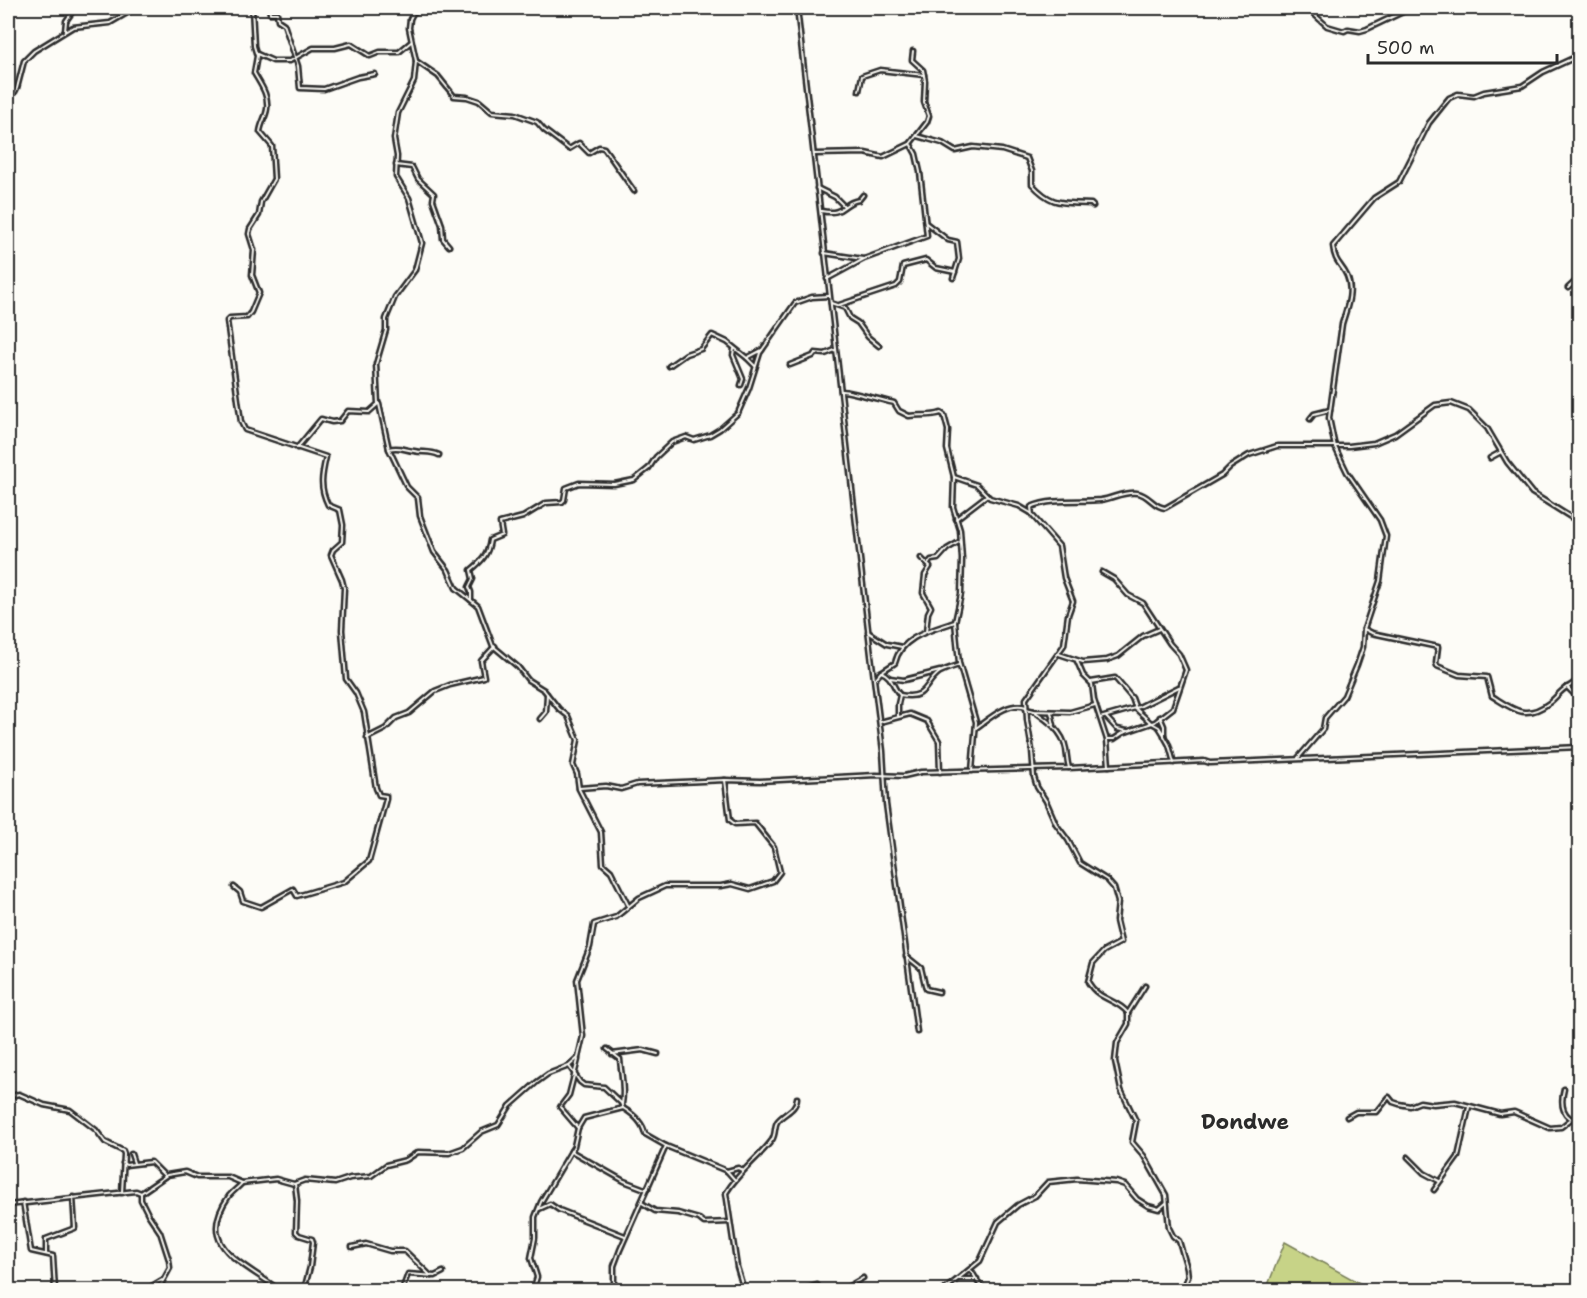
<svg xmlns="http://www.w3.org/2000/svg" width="1587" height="1298" font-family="'Shantell Sans',sans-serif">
<rect width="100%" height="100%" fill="#fdfcf7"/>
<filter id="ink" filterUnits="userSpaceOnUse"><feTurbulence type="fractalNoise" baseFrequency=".0167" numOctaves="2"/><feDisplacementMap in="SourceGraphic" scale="12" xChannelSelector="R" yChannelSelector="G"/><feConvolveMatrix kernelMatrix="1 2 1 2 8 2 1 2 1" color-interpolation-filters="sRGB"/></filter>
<g filter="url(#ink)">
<polygon fill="#c7d387" stroke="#797f59" stroke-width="1.5" points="1285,1242 1372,1290 1266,1290"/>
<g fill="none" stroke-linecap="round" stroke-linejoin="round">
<g stroke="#2b2b2b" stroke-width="7">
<g id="street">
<polyline points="269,8 270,13 277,13 278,20 284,24 298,66 300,88 324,89 358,77 375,74"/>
<polyline points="797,8 871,655 883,751 886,804 917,1032"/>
<polyline points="1307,8 1327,26 1344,31 1348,29 1360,31 1367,29 1411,8"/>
<polyline points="65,31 66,21 75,8"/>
<polyline points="257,54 273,61 290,61 313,48 335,48 351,44 370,56 380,52 399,52 411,42"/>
<polyline points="416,61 438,76 454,96 467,97 479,101 492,112 515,114 537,122 544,130 569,149 579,143 589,153 599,147 604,148 634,191"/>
<polyline points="859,91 862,76 880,70 924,75"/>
<polyline points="8,96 15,92 17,88 24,61 34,51 73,27 110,23 136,8"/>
<path d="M917,136l25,7 13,8 18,-4 29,3 25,8 5,13v13c21,23 31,18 59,20l2,2"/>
<polyline points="814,154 865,153 883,157 910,144 927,122 929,116 924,102 925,81 923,70 912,60 913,51"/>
<polyline points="396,165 412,167 418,179 434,194 433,200 442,225 443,239 449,246"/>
<polyline points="817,188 835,197 844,206"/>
<path d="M821,211c24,5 19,-8 38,-11l4,-5"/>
<polyline points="926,223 948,240 957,242 959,259 953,278"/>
<polyline points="824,253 863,259"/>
<polyline points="827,279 864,259 927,236 920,172 916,154 911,145"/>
<polyline points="1568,288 1580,277"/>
<polyline points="831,303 845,308 850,318 858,323 868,337 879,346"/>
<polyline points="839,305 896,286 900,282 903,266 926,260 936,268 955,272"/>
<polyline points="734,349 733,355 743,379 741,385"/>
<polyline points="747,358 755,366"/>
<polyline points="790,365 813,356 815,353 825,354 835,350"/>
<polyline points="669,366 686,354 701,349 712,335 727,342 747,358 762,350"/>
<path d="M841,391c6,-1 44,10 53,12l5,8 10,5c11,-2 21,1 32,-3l3,2 4,15 -1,19 7,28 -1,30 7,23 2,29 -1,35 -6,28 4,41 17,59 -4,49"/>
<polyline points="379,404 389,449 407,487 418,498 420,516 434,552 448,570 456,588 478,606 493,646 518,667 528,680 544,690 559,709 568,716 578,740 573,765 577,774 579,789 601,832 603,864 611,871 628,905"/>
<polyline points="1310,419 1314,414 1330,410"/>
<polyline points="297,448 321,419 332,422 340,421 348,411 369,412 378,404 376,364 386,330 386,319 395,297 415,270 422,243 409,198 396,177 397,156 394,139 398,113 414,81 416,61 409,28 410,19 413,13 422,8"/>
<path d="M389,449c10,-3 15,1 25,2 9,2 16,0 25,4"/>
<polyline points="1490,458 1501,452"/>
<polyline points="954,477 977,485 990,498 1019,506 1031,513"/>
<polyline points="956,519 986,496"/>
<polyline points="921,558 930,567 925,575 923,593 931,607 928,613 926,632"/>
<polyline points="928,564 931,560 938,559 947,549 959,542"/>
<polyline points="1102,572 1114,579 1128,595 1143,603 1170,644 1179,654 1186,670 1173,708 1155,722 1123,733 1114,739 1107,739"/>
<path d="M471,600v-8l-2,-5 4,-8 -2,-9c11,-9 17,-15 19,-30l12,-5 -2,-12 23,-6 23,-14 16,-1 2,-2 2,-12 13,-5 35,1 20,-4 15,-12 7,-11 16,-15 14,-5 8,3 16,-5 10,-6 18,-16 11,-25 11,-35 35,-50 17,-6 17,-1"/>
<path d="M1364,629l8,4 66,14 -2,16 1,3 22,9 28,2 5,19c21,13 33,25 57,7 7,-5 11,-12 18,-16l13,13"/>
<polyline points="868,632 887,644 902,647"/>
<polyline points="1059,654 1083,662 1107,660 1118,656 1143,636 1159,629"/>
<polyline points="1077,661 1083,675 1092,684 1094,700 1107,740 1109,766"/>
<path d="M881,672c12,4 11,15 19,23"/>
<path d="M876,678l5,-6 14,-9c6,-27 37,-33 60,-41"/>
<polyline points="890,678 904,680 940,671"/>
<polyline points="1091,682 1115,678 1132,698 1136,709 1150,722 1159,727 1164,735"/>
<polyline points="1568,687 1580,679"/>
<polyline points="1026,709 1034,711 1070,712 1095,705"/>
<path d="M1034,711c13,9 29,20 32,38 1,7 1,12 3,19"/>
<polyline points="1051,712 1054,725"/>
<path d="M898,716v-12l2,-9c28,5 23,-11 40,-23 6,-3 13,-5 19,-7"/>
<polyline points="1106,717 1117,729 1127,731"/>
<polyline points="1160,717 1164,726 1164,736 1169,745 1174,763"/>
<polyline points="1100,718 1139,707 1179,687"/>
<polyline points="540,719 546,712 547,694"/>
<polyline points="880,722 910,714 927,721 939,741 940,772"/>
<path d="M976,728c14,-10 32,-27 50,-21"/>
<polyline points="367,738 385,729 396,718 409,713 435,691 450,685 484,677 481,661 495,646"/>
<path d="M1298,758l25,-29 2,-11 19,-22 13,-31 6,-18 1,-18 16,-48 6,-45 -6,-16 -33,-48 -12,-25 -6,-29 13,-94c4,-14 12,-32 5,-48 -6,-13 -12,-12 -14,-30l41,-48 25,-16 30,-59 20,-25 9,-4 16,2 10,-4 38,-6 21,-14 37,-17"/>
<polyline points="579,788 606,786 621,789 637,784 725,780 760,781 876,775 904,776 921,772 1069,768 1204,761 1210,763 1580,747"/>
<path d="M234,887l6,5 3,9 18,6 32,-18 4,7 47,-14 25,-21 17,-62v-3l-7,-1 -3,-7 -12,-76 -8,-19 -10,-14 -4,-49 2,-42 -2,-8 -11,-25 2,-5 9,-8 1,-17 -3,-15 -12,-5c-9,-18 -6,-30 -2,-48l-81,-27 -4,-8 -14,-101 3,-3 17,-1 4,-5 8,-19 -7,-18 2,-25 -5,-16 1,-5 9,-14 2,-13 13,-23 -2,-33 -12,-14c1,-9 6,-15 7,-23 2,-14 -7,-25 -13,-36l3,-17 -3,-10 -2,-38"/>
<polyline points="906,956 921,968 926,989 939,992"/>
<polyline points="1128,1013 1145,986"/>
<path d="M607,1049l13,10c1,15 5,30 2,45"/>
<polyline points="612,1054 643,1050 658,1054"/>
<polyline points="569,1066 580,1082 584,1085 604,1087 621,1103 623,1108"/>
<path d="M1564,1089c-4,16 -2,29 16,33"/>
<polyline points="8,1100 11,1096 19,1094 44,1105 70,1110 96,1130 105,1142 123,1151 124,1154 122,1193"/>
<polyline points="1347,1117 1356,1112 1377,1112 1389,1097 1393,1102 1399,1104 1410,1106 1420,1102 1433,1104 1455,1102 1500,1114 1514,1112 1550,1128 1561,1127 1570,1120"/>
<polyline points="578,1128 560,1107 569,1095 578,1060"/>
<polyline points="571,1151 624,1181 645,1189 648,1188"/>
<polyline points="131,1154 134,1163"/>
<polyline points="1408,1157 1424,1173 1439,1181"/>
<polyline points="123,1163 126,1165 151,1162 165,1176"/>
<polyline points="727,1171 735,1180"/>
<path d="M242,1183c-3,4 -9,8 -13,13 -36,51 16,67 50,94"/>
<polyline points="295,1184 297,1201 296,1232 299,1235 312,1239 313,1242 310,1267 304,1290"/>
<polyline points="1434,1190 1458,1157 1469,1107"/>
<polyline points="141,1193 141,1200 148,1214 160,1232 169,1260 170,1268 158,1290"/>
<polyline points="23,1202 31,1251 53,1256 55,1290"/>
<polyline points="642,1203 655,1211 678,1213 699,1219 704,1223 730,1222"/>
<polyline points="8,1205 136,1191 141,1193 167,1175 185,1172 197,1177 228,1177 242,1183 276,1179 294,1184 305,1180 335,1183 350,1178 371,1176 386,1165 406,1160 418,1152 449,1153 463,1148 481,1132 498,1125 510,1106 537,1082 548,1074 569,1066 578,1058 583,1036 577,980 590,947 594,924 616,917 639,898 665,886 721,886 732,884 750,889 773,881 780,872 774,847 755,823 735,824 730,820 725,780"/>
<polyline points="539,1209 550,1204 559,1210 625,1236"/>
<polyline points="352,1247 366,1244 390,1251 405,1251 431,1276"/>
<polyline points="46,1254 46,1239 75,1228 73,1197"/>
<path d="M971,1271c4,4 6,12 11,16 6,4 23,0 34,3"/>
<polyline points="959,1279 977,1279"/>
<polyline points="145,1290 162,1280"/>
<polyline points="402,1290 408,1274 435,1276 443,1272"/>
<path d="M533,1290l4,-13 -6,-19 4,-20v-21l6,-15 33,-56 4,-18 6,-10 39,-10c10,6 20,14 22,26l21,12 61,25 11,-3 4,2"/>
<polyline points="614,1290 614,1266 620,1250 666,1146"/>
<path d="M744,1290l-7,-23 -11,-74c13,-22 32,-34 46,-53 4,-6 2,-13 5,-18 6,-9 19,-11 20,-24"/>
<polyline points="801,1290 817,1285 821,1290"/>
<polyline points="842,1290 863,1278"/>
<polyline points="944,1290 980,1261 998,1222 1018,1205 1035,1196 1048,1182 1077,1179 1116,1182 1125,1185 1137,1199 1148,1206 1159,1209 1166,1203"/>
<path d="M1183,1290l5,-13 -1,-9 -8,-27 -6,-5 -4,-8 -3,-33 -22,-39 -12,-14 4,-21 -15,-31 -6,-29 2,-18 11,-19v-11c-12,-15 -29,-12 -40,-31l5,-19 11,-12 17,-9 -5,-21 2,-19 -4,-14 -7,-8 -27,-17 -12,-23 -12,-16 -10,-23 -9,-14 -3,-10 -2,-27 -5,-30 -1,-21 38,-54 4,-30 5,-14 -9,-23 -5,-32 -27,-31 -1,-8c22,-9 47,-5 70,-7 12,-2 24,-9 36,-7 12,1 16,14 28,15l57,-33 8,-8 19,-12 28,-9h72l25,-3 21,-9 40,-29 16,-2 18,7 18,18 20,34 25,31 48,30"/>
</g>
</g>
<use href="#street" stroke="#fdfcf7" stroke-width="2"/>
</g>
</g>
<g text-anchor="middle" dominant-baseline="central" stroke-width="4.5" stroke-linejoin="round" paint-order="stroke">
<g font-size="21" font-weight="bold" fill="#2b2b2b" stroke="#fdfcf7">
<text x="1245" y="1122">Dondwe</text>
</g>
</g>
<rect width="1587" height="1298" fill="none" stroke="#fdfcf7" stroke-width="30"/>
<rect x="15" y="15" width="1557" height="1268" fill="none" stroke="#2b2b2b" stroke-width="2" filter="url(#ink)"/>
<path d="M1368 54v9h189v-9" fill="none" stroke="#2b2b2b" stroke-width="3"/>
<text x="1377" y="54" font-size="18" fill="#2b2b2b" stroke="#fdfcf7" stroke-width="4.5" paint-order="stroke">500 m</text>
</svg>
